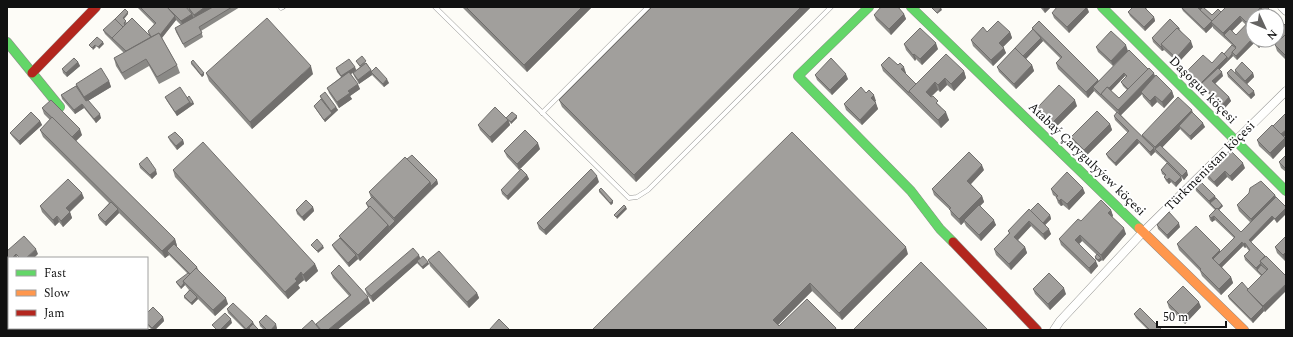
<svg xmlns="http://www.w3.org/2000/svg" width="1293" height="337" font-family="Spectral,serif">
<rect width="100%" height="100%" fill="#fdfcf7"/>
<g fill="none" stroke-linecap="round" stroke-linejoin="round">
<g stroke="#979795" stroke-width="5">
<g id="lane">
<polyline points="435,7 629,198 637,197 648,190 831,7"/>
<polyline points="281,8 283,7"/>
<polyline points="542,113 648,7"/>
<polyline points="39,328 41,330"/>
</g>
</g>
<g stroke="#979795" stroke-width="9">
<g id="street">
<polyline points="1282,7 1286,11"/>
<polyline points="1054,330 1060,321 1143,232 1286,91"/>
</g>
</g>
<g stroke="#8e8d8b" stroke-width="10">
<g id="fast">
<polyline points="869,7 798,76 911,191 940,229 953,242"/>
<polyline points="911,7 1139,228"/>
<polyline points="1102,7 1286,191"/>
<polyline points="7,42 60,107"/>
</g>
</g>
<g stroke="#8e8d8b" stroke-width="10">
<polyline id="slow" points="1139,228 1244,330"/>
</g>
<g stroke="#8e8d8b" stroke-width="10">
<g id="jam">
<polyline points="32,73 96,7"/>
<polyline points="953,242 1037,330"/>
</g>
</g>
<use href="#lane" stroke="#fffffe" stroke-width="4"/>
<use href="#street" stroke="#fffffe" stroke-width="8"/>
<use href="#fast" stroke="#63d668" stroke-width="9"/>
<use href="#slow" stroke="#ff974d" stroke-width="9"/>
<use href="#jam" stroke="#b3261e" stroke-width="9"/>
</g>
<g fill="#8a8986" fill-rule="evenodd">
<polygon points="137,7 186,7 189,11 188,7 240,7 201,31 203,37 185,48 176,32 175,28 181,25 176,20 162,38 177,65 180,73 159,84 149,66 125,80 116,66 114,58 124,53 105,34 103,30 128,14 124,19 127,23 149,35 148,31 154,24"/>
<polygon points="462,7 592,7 527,72"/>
<polygon points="652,7 811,7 636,182 562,107 559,100"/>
<polygon points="1040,7 1051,7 1045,13"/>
<polygon points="1133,7 1148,7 1146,9 1154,17 1155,21 1145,31 1130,16 1128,12"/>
<path d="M1181,7h24l-1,1 8,7 9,-3 46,-5 -14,33h11l1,2 -6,6 -5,-5 -17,17 -4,-4 -14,14 4,6 -8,7 14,14 2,4 -7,8 -22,-22v1l-14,-13 -1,-4 25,-8 12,-9 8,-9 -19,-17v-2l-7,7 -23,-22zM1242,21l4,4 -10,10 -4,-4z"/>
<polygon points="1089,12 1069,33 1054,18 1052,13"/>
<polygon points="904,14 906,19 891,35 876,20 874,15"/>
<polygon points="1277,17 1286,26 1286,60 1277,51 1275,45 1282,39 1277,34"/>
<path d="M1032,28l66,52 1,1 30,-31 26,26 17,15 2,6 -10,11 -7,-6 -5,5 -9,-10 -1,-3 -21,21 21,22v-2l50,-23 13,15 -14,13 -11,-11 -18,18 26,28 -4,5 -3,-3 1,3 -6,7 -5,-5 -2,2 -3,-3 -2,-4 1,-1 -3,-2 -1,-4 6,-7 -12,-11 -4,4 -12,-13 -23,23 -8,-8 -2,-4 22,-21 -13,-13 -1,-4 3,-3 -23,-22 -6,7 -30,-29 -2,-6 4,-5 -17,-17 -17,18 6,6 2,6 -18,18 -17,-17 -2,-5 36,-38zM1125,76l1,1 -5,5 2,4 4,4 -8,8 -8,-7z"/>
<polygon points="1179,28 1180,30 1193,47 1178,63 1164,50 1162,51 1153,42 1152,38"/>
<polygon points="987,32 1010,32 1012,38 1003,47 1006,53 993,66 973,46 971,40"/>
<polygon points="904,44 938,49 922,65 916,59 915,61 906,50"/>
<polygon points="1096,47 1128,51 1113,66 1098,52"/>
<polygon points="356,61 367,63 367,64 372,71 389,83 384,87 372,75 359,84 354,76 353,73 351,74 360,89 350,96 352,99 339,108 329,93 327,88 341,77 337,72 336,68 355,67 356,70 360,67"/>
<polygon points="78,62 80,66 67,77 63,73 62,69"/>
<polygon points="191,62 204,73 204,75 202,77 191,64"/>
<polygon points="881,65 898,65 906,73 905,73 916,84 964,71 966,78 954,91 947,85 940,92 938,90 931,97 940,106 949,120 941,128 883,71"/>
<polygon points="1235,70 1253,73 1254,77 1247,84 1255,95 1251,99 1228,77 1227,73 1235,73"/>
<polygon points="206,73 313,74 252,129 209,81"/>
<polygon points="815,75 848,79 832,95 817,80"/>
<polygon points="109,81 111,87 88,101 101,118 96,123 84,108 75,114 62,99 61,95 76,86 76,84"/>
<polygon points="866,93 876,101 875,102 878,109 862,125 846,110 844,104"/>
<polygon points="320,96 336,107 338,110 325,122 315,108 314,106 321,99"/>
<polygon points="165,97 187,98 193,102 194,104 177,116 167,101"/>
<polygon points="1077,106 1056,127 1040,113 1038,107"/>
<polygon points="42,108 82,135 76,141 175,239 177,246 177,247 197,267 199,271 228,304 215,316 198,299 192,305 184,298 184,296 189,290 185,285 181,289 177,284 176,282 188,274 169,255 165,258 119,213 106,226 99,219 98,215 109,203 43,137 40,130 50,120 44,114"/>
<polygon points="1286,113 1286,135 1284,137 1286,140 1286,145 1273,159 1259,146 1257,140 1273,126"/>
<polygon points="506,118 517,118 511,124 509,121 510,125 492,143 480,130 478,125"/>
<polygon points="40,121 42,125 20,145 12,136 10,133"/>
<polygon points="1110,124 1112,130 1087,155 1074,143 1071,137"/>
<polygon points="168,137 183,140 184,144 177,150 170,141"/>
<polygon points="540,149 519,170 507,157 504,151"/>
<polygon points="1286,155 1286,172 1281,168 1279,162"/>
<polygon points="407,159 437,180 438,184 360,261 358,259 349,267 334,249 332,245 340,238 339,236 368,208 366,203 371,198 369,192"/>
<polygon points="139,164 157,174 152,179 140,168"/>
<polygon points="1245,168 1232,181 1227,177 1217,187 1208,179 1206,173"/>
<polygon points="173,170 315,264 318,271 306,282 304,280 298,285 300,288 288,299 175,177"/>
<polygon points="984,170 971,184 982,196 984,202 980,206 996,225 981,241 966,226 964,222 961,225 951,215 950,210 934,195 932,189"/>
<polygon points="527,175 529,179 508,200 502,194 501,190"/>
<polygon points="599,182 546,235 539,229 537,223"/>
<polygon points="1195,187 1215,196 1216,198 1222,205 1223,206 1219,210 1241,232 1250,222 1239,211 1237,205 1275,195 1276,197 1277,223 1274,219 1251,242 1286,276 1265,312 1264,311 1253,323 1229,299 1228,296 1248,289 1261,276 1245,260 1244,256 1249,251 1246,247 1245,248 1243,246 1222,267 1231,277 1233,283 1221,295 1202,276 1200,271 1179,250 1177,244 1221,252 1234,238 1215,220 1212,222 1210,220 1209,216 1215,210 1196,191"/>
<polygon points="1051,189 1085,193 1069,210 1063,205 1061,206 1058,203 1056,197 1053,195"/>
<polygon points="599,190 613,201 613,203 611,205 599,192"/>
<polygon points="84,198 70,212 72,218 63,227 59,222 55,226 42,212 40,206"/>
<polygon points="313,207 314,211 304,221 297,214 296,210"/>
<polygon points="1111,210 1113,216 1112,217 1126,234 1103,261 1102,260 1099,262 1095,259 1095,257 1097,255 1082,241 1079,244 1098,266 1091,274 1061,245 1059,239 1081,221"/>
<polygon points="1030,211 1050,215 1051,219 1045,225 1051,234 1045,240 1031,226 1018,240 1025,247 1027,253 1011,270 996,255 994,249 1009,233 1008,231"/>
<polygon points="1157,225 1180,227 1168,239 1158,229"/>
<polygon points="1286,236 1286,260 1285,261 1277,253 1275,247"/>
<polygon points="908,254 842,320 812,291 778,325 779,326 836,328 837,330 592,330"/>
<polygon points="420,258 428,262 429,264 423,269 417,263 373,302 367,295 365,289"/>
<polygon points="428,260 477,293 479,298 469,308 430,266"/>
<polygon points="331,273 370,303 337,330 301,330 317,326 316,324 349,296 333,278"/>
<polygon points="1033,289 1066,294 1050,310 1035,294"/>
<polygon points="1167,302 1201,307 1185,324 1169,308"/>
<polygon points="227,309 253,322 254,324 258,329 259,330 245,330 228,313"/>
<polygon points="147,313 163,317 164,321 155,330 152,330 147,325"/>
<polygon points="1134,314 1162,330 1148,330 1136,318"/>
<polygon points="259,322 277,328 276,330 264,330 260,326"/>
</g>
<g fill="#716f6d">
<polygon points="205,7 215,7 196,20 194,15"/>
<polygon points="582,7 592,7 527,72 524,65"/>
<polygon points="801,7 811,7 636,182 634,175"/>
<polygon points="1043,7 1051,7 1045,13"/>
<polygon points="1087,7 1089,12 1069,33 1067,27"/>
<polygon points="1198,7 1205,7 1201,12 1200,10"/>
<polygon points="1261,7 1265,7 1260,16 1253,16 1253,23 1248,27 1246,22"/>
<polygon points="941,8 942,10 937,14 937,13"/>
<polygon points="128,12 128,14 123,20 123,18"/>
<polygon points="192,14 194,19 183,27 181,21"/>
<polygon points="904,14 906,19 891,35 889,29"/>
<polygon points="175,16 176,20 161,39 159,35"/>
<polygon points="1240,16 1242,21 1226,37 1224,35 1225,39 1223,33"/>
<polygon points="1154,17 1155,21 1145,31 1144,27"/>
<polygon points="1211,22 1213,26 1206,33 1204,29"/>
<polygon points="1010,32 1012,38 1001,49 999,43"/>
<polygon points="1041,38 1043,41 1024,61 1023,57"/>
<polygon points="1252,39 1254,43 1237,60 1236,56"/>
<polygon points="1262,40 1264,40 1265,42 1259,48 1257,44"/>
<polygon points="1191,41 1193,47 1178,63 1176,58"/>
<polygon points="103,42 104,44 99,49 98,47"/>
<polygon points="936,43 938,49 922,65 920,59"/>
<polygon points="95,45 96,47 93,50 92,48"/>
<polygon points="1126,45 1128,51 1113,66 1111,61"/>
<polygon points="1162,46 1164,50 1162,51 1161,47"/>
<polygon points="1004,48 1006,53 993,66 991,60"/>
<polygon points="914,54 916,59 915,61 913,55"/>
<polygon points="1232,54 1233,56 1228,61 1228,59"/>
<polygon points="1227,57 1228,61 1203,86 1201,84 1202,87 1202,88 1200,84"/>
<polygon points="78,62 80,66 67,77 66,73"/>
<polygon points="1032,65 1034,71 1016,89 1014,84"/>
<polygon points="311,66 313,74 252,129 250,122"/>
<polygon points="355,67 356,70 343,80 341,76"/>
<polygon points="904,67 906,73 903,75 901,69"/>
<polygon points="371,70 372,75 359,84 358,80"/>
<polygon points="964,71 966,78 954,91 951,84"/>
<polygon points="1222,72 1223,76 1214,85 1212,81"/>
<polygon points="204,73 204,75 202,77 201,75"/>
<polygon points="1124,73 1125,76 1105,97 1102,95"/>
<polygon points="1154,73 1156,79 1141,92 1142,94 1120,116 1118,110"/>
<polygon points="1253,73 1254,77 1247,84 1245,81"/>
<polygon points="846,74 848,79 832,95 830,90"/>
<polygon points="945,78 947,85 940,92 938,85"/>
<polygon points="387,79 389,83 384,87 383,84"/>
<polygon points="1098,80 1100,85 1093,87 1094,91 1088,98 1086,92"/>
<polygon points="109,81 111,87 86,102 84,97"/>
<polygon points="935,82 938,90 928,99 926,92"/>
<polygon points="358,84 360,89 350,96 352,99 339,108 337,102 348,91"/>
<polygon points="1172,91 1174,97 1164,108 1162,102"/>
<polygon points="1254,91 1255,95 1251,99 1249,95"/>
<polygon points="874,95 876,101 873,103 871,98"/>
<polygon points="1155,96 1157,102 1152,107 1150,101"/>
<polygon points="1229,97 1231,101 1224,109 1222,105"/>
<polygon points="1075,100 1077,106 1056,127 1053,122"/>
<polygon points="190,102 193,102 194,104 177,116 175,112"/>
<polygon points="876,103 878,109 862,125 860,120"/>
<polygon points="82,104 84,108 75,114 74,110"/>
<polygon points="336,107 338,110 325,122 324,120 332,113 331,111"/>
<polygon points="1192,110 1194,116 1179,126 1180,129 1158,152 1155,149 1155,147"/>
<polygon points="946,112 949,120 941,128 938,120"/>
<polygon points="100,114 101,118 96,123 94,119"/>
<polygon points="517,116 517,118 511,124 511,122"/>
<polygon points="508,120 510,125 492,143 490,137"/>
<polygon points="40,121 42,125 20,145 19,141"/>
<polygon points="1203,123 1205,127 1191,140 1190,136"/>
<polygon points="1110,124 1112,130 1087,155 1084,150"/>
<polygon points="80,129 82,135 74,143 72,138"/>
<polygon points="1286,130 1286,135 1282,139 1281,135"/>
<polygon points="1285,138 1286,145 1273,159 1270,153"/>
<polygon points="1137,139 1139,143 1116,166 1115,163"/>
<polygon points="183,140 184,144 177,150 176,146"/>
<polygon points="538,143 540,149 519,170 517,164"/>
<polygon points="1154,148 1155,152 1151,156 1150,152"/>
<polygon points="1243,163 1245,168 1232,181 1230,176"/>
<polygon points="982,165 984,170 969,186 967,181"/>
<polygon points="156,170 157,174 152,179 150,175"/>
<polygon points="1187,171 1188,175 1184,180 1182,176"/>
<polygon points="1225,171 1227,177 1217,187 1214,182"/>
<polygon points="527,175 529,179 508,200 507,196"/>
<polygon points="597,176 599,182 546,235 544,230"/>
<polygon points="1181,177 1182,180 1176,187 1175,183"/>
<polygon points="1169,178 1171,182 1169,184 1167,180"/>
<polygon points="437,180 438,184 432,189 431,186"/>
<polygon points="430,182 432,189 396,225 394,218"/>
<polygon points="1083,188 1085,193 1069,210 1067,204"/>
<polygon points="82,193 84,198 68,213 66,208"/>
<polygon points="1275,195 1277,200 1253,225 1251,219"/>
<polygon points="982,196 984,202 965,221 964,220 964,222 961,225 959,219"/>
<polygon points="1215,196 1216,200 1210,203 1209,201"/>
<polygon points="1061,199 1063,205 1061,206 1059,201"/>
<polygon points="613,201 613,203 611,205 610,203"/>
<polygon points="1222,205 1223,206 1217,212 1217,210"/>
<polygon points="313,207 314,211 304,221 302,217"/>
<polygon points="626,207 627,209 617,219 616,217"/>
<polygon points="1286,208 1286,214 1277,223 1275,219"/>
<polygon points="118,209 119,213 106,226 105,222"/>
<polygon points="1111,210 1113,216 1110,219 1108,213"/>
<polygon points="70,212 72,218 63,227 61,221"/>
<polygon points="1050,215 1051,219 1044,226 1043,223"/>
<polygon points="57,216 59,222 55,226 53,220"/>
<polygon points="1214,216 1215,220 1212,222 1211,218"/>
<polygon points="1272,216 1274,219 1250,243 1249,240"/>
<polygon points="994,220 996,225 981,241 979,235"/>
<polygon points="395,221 396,225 390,231 389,227"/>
<polygon points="1029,221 1031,226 1016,242 1014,237"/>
<polygon points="1179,223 1180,227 1168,239 1167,235"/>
<polygon points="388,225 390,231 360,261 358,255"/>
<polygon points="1124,228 1126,234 1103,261 1101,255"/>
<polygon points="1049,229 1051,234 1045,240 1043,234"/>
<polygon points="1080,235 1082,241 1077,246 1075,240"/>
<polygon points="175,239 177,246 170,254 167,251 169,255 165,258 162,251"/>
<polygon points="1242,242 1243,246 1220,269 1218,265"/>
<polygon points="1245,243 1246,247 1245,248 1243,244"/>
<polygon points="323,246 324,248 318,253 317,251"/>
<polygon points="906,247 908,254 842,320 839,313"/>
<polygon points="1025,247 1027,253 1011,270 1009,264"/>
<polygon points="36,249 38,254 34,258 26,258"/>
<polygon points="1220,250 1222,256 1215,262 1212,258"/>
<polygon points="1286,252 1286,260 1285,261 1283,255"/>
<polygon points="16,254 18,258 12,258"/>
<polygon points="356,255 358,259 349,267 348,263"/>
<polygon points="419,255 421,260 417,261 417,263 373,302 371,296"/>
<polygon points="1101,258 1102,260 1099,262 1098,260"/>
<polygon points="9,261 9,268 7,270 7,263"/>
<polygon points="1096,261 1098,266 1091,274 1089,268"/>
<polygon points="428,262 429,264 423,269 422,267"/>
<polygon points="1261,263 1262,267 1257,270 1256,268"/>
<polygon points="315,264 318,271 306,282 303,275"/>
<polygon points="301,272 304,280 298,285 300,288 288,299 285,292 295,279"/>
<polygon points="1231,277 1233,283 1221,295 1219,289"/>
<polygon points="184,283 185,285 181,289 181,287"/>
<polygon points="810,283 812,291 776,327 773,320"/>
<polygon points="1286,284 1286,291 1265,312 1263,306"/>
<polygon points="1064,288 1066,294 1050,310 1048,304"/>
<polygon points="477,293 479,298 469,308 467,302"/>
<polygon points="197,297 198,299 192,305 191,303"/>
<polygon points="368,297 370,303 337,330 328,330"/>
<polygon points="226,298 228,304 215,316 213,310"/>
<polygon points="1199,302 1201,307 1185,324 1183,318"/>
<polygon points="1263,307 1264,311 1253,323 1251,319"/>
<polygon points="163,317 164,321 155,330 153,330 152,328"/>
<polygon points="231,319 232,323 225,330 220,330"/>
<polygon points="253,322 254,326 249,328 250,330 247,330 246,329"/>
<polygon points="276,324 277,328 276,330 271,330"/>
</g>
<g fill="#a19f9c" stroke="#716f6d">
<polygon points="140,7 167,7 175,16 160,35 159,33 151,37 148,31 156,23"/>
<polygon points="167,7 186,7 192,14 181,21"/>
<polygon points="188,7 205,7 194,15"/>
<polygon points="213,7 232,7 199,27 202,33 183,44 175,28"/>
<polygon points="466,7 582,7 524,65"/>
<polygon points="652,7 801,7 634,175 559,100"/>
<polygon points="881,7 898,7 904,14 889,29 874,15"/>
<polygon points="934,7 940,7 941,8 937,13 932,8"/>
<polygon points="1057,7 1087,7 1067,27 1052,13"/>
<polygon points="1133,7 1144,7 1154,17 1144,27 1128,12"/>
<polygon points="1181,7 1197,7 1212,21 1204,29"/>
<polygon points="1203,7 1212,15 1218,9 1221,12 1212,21 1200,10"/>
<polygon points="1226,7 1261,7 1246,22 1240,16 1223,33 1211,22"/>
<polygon points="1263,7 1267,7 1276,16 1254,16"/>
<polygon points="125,9 128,12 123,18 126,21 124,23 125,25 123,27 115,19"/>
<polygon points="1253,17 1253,40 1252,39 1236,56 1232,52 1236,47 1224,35 1230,29 1236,35"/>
<polygon points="1277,17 1286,26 1286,34 1283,38 1277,32"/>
<polygon points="132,18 151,37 126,51 112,38"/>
<polygon points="267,18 311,66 250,122 206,73"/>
<polygon points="115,19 123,27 112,38 113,39 103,30"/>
<polygon points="1170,19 1179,28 1179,29 1177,28 1161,44 1162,46 1161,47 1152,38"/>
<polygon points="998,21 1010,32 999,43 1004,48 991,60 971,40 983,27 987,32"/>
<polygon points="1039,21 1098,80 1086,92 1056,63 1062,57 1032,28"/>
<polygon points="920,28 936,43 920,59 914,54 913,55 904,44"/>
<polygon points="1177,28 1191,41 1176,58 1161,44"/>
<polygon points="1033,29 1041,38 1023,56 1015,48 1014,49"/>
<polygon points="1111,31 1126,45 1111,61 1096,47"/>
<polygon points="159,33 177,65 157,77 146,59 122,73 114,58"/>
<polygon points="1286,34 1286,56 1275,45"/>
<polygon points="97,37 103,42 98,47 95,45 92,48 89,45"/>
<polygon points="1253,40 1262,40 1257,44"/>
<polygon points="1232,45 1236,48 1232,52 1232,54 1228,59 1227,57 1224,54"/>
<polygon points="1015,48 1032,65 1014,84 997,67"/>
<polygon points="1129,50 1148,69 1128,89 1121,82 1127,76 1124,73 1109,88 1107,87 1101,94 1101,95 1093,87"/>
<polygon points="1222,52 1227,57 1200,84 1187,71 1203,55 1212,63"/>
<polygon points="946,54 964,71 951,84 945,78 938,85 935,82 926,92 931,97 933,96 938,101 936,103 946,112 938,120 909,91"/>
<polygon points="362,56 366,61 360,66 356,61"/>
<polygon points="889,57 898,65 900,63 904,67 901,69 916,84 909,91 909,93 881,65"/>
<polygon points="74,58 78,62 66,73 62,69"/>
<polygon points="831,58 846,74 830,90 815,75"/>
<polygon points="349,59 355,67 341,76 336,68"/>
<polygon points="193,60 204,73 201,75 191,62"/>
<polygon points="1242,62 1253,73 1245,81 1235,70"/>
<polygon points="366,63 371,70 358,80 353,73"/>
<polygon points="376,67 387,79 383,84 371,72"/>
<polygon points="101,68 109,81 84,97 76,84"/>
<polygon points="1149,68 1154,73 1118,110 1101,94 1107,87 1119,98"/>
<polygon points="1218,68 1222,72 1212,81 1229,97 1222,105 1201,84"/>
<polygon points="1231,69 1254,91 1249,95 1227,73"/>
<polygon points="349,72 358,84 348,91 350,93 337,102 327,88"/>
<polygon points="1156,75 1172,91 1162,102 1155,96 1150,101 1141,92"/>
<polygon points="1059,85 1075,100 1053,122 1038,107"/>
<polygon points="76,86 86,101 88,100 100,114 94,119 82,104 74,110 61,95"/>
<polygon points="180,87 190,102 175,112 165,97"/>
<polygon points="861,87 866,93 869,90 874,95 871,98 876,103 860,120 844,104"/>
<polygon points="325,92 336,107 331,111 320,96"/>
<polygon points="189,96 193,102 191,104 187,98"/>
<polygon points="1178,97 1192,110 1155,147 1142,135"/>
<polygon points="321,99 332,113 324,120 314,106"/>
<polygon points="51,100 80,129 72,137 42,108"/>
<polygon points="495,107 508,120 490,137 478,125"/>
<polygon points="1097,111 1110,124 1084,150 1071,137"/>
<polygon points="31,112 40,121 19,141 10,133"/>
<polygon points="512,112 517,116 511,122 506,118"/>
<polygon points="1117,112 1154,148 1150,152 1137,139 1115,163 1106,154 1129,131 1114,116"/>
<polygon points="1192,112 1203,123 1190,136 1179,126"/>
<polygon points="1286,113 1286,130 1281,134 1273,126"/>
<polygon points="52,117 175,239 162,251 40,130"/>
<polygon points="1272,125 1285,138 1270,153 1257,140"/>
<polygon points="525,130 538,143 517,164 504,151"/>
<polygon points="175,132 183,140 176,146 168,137"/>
<polygon points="792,132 906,247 839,313 810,283 773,320 779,326 807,299 836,328 834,330 765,330 764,329 763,330 592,330"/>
<polygon points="203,142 315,264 303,275 301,272 295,279 297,281 285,292 173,170"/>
<polygon points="1160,145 1187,171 1182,176 1155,149"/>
<polygon points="1230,150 1243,163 1230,176 1225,171 1214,182 1206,173"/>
<polygon points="969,152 982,165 967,181 982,196 959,219 949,209 951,208 932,189"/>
<polygon points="412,155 437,180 431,186 430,182 407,159"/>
<polygon points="1286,155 1286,169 1279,162"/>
<polygon points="147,157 156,170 150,175 139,164"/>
<polygon points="405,157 430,182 394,218 369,192"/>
<polygon points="1167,163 1181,177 1175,183 1169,178 1167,180 1164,177 1166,175 1161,170"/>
<polygon points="521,169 527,175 507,196 501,190"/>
<polygon points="591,169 597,176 544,230 537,223"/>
<polygon points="1067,172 1083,188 1067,204 1061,199 1059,201 1056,197 1058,196 1051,189"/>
<polygon points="68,179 82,193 66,208 70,212 61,221 57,216 53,220 40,206"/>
<polygon points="1261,181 1275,195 1251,219 1237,205 1249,193 1250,188"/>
<polygon points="1201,182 1215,196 1209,201 1195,187"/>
<polygon points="601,188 613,201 610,203 599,190"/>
<polygon points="372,197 395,221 389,227 388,225 370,206 369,207 366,203"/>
<polygon points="1276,197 1286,207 1286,208 1275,219 1272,216 1249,240 1265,256 1260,261 1261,263 1256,268 1244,256 1250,250 1245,243 1243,244 1242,242 1219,265 1213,259 1235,237 1214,216 1211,218 1209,216 1217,208 1241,232"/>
<polygon points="1216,198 1222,205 1218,209 1217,208 1216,209 1210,203"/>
<polygon points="306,200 313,207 302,217 296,210"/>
<polygon points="1101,200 1111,210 1108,213 1124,228 1101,255 1080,235 1075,240 1096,261 1089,268 1059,239 1078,219 1081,221"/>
<polygon points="111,202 118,209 105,222 98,215"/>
<polygon points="1038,203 1050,215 1043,223 1030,211"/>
<polygon points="624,205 626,207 616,217 614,215"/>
<polygon points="979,205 994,220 979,235 964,220"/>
<polygon points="370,206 388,225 358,255 339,236"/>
<polygon points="1029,209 1049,229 1043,234 1029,221 1014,237 1025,247 1009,264 994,249 1010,233 1008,231"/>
<polygon points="1169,212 1179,223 1167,235 1157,225"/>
<polygon points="1196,226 1220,250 1212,258 1231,277 1219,289 1200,270 1201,269 1177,244"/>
<polygon points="24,236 36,249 26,258 20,258 16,254 12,258 9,258 9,261 7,263 7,251"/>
<polygon points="1286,236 1286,252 1283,255 1275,247"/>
<polygon points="340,238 356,255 348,263 332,245"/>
<polygon points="317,239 323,246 317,251 311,245"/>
<polygon points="174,244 197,267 190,274 167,251"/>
<polygon points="413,248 419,255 371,296 365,289"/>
<polygon points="439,251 477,293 467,302 428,260"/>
<polygon points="1097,254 1101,258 1098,260 1095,257"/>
<polygon points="423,256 428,262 422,267 417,261"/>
<polygon points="1266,256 1286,276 1286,284 1263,306 1247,290 1268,269 1260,261"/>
<polygon points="921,262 988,330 853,330"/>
<polygon points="339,265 368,297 328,330 321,330 316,324 351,295 331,273"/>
<polygon points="1261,265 1267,270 1262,275 1257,270"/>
<polygon points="196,268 226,298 213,310 183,281"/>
<polygon points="188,273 190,274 183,281 184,283 181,287 176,282"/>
<polygon points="1049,273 1064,288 1048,304 1033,289"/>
<polygon points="1242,282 1248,289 1247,290 1263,307 1251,319 1228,296"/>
<polygon points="1183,286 1199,302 1183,318 1167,302"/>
<polygon points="190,290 197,297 191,303 184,296"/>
<polygon points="233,303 253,322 246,329 227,309"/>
<polygon points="153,307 163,317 152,328 147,323 147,313"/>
<polygon points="1140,308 1162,330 1150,330 1134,314"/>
<polygon points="225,313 231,319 220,330 217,330 212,325"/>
<polygon points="7,315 9,318 9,328 16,328 13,330 7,330"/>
<polygon points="266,315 276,324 271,330 267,330 259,322"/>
<polygon points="499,319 509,329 508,330 489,330"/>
<polygon points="312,320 320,330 301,330"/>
<polygon points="253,324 258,329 257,330 251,330 249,328"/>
</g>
<g text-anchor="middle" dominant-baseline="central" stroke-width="4" stroke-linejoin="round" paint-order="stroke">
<g font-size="13" fill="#111" stroke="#fff">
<text transform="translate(1203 90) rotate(45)">Daşoguz köçesi</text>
<text transform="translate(1087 159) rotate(44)">Atabaý Çarygulyýew köçesi</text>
<text transform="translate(1210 166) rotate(-45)">Türkmenistan köçesi</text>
</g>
</g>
<rect width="1293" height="337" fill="none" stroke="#111111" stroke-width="16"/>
<rect x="8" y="257" width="140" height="72" fill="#ffffff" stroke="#a0a0a0"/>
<rect x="16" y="270" width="20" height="6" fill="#63d668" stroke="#a0a0a0"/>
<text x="44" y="277" font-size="12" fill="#111111">Fast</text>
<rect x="16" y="290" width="20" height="6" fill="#ff974d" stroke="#a0a0a0"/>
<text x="44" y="297" font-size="12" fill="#111111">Slow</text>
<rect x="16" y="310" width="20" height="6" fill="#b3261e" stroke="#a0a0a0"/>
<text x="44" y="317" font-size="12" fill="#111111">Jam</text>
<g transform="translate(1265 28) rotate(134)"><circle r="19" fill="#ffffff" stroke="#a0a0a0"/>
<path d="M0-3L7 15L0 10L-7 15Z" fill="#646362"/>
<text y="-6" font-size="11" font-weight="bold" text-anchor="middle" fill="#111111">N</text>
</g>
<path d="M1157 321v6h69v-6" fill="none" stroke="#111111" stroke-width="2"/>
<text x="1163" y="321" font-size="12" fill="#111111" stroke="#ffffff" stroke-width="3" paint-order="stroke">50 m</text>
</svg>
